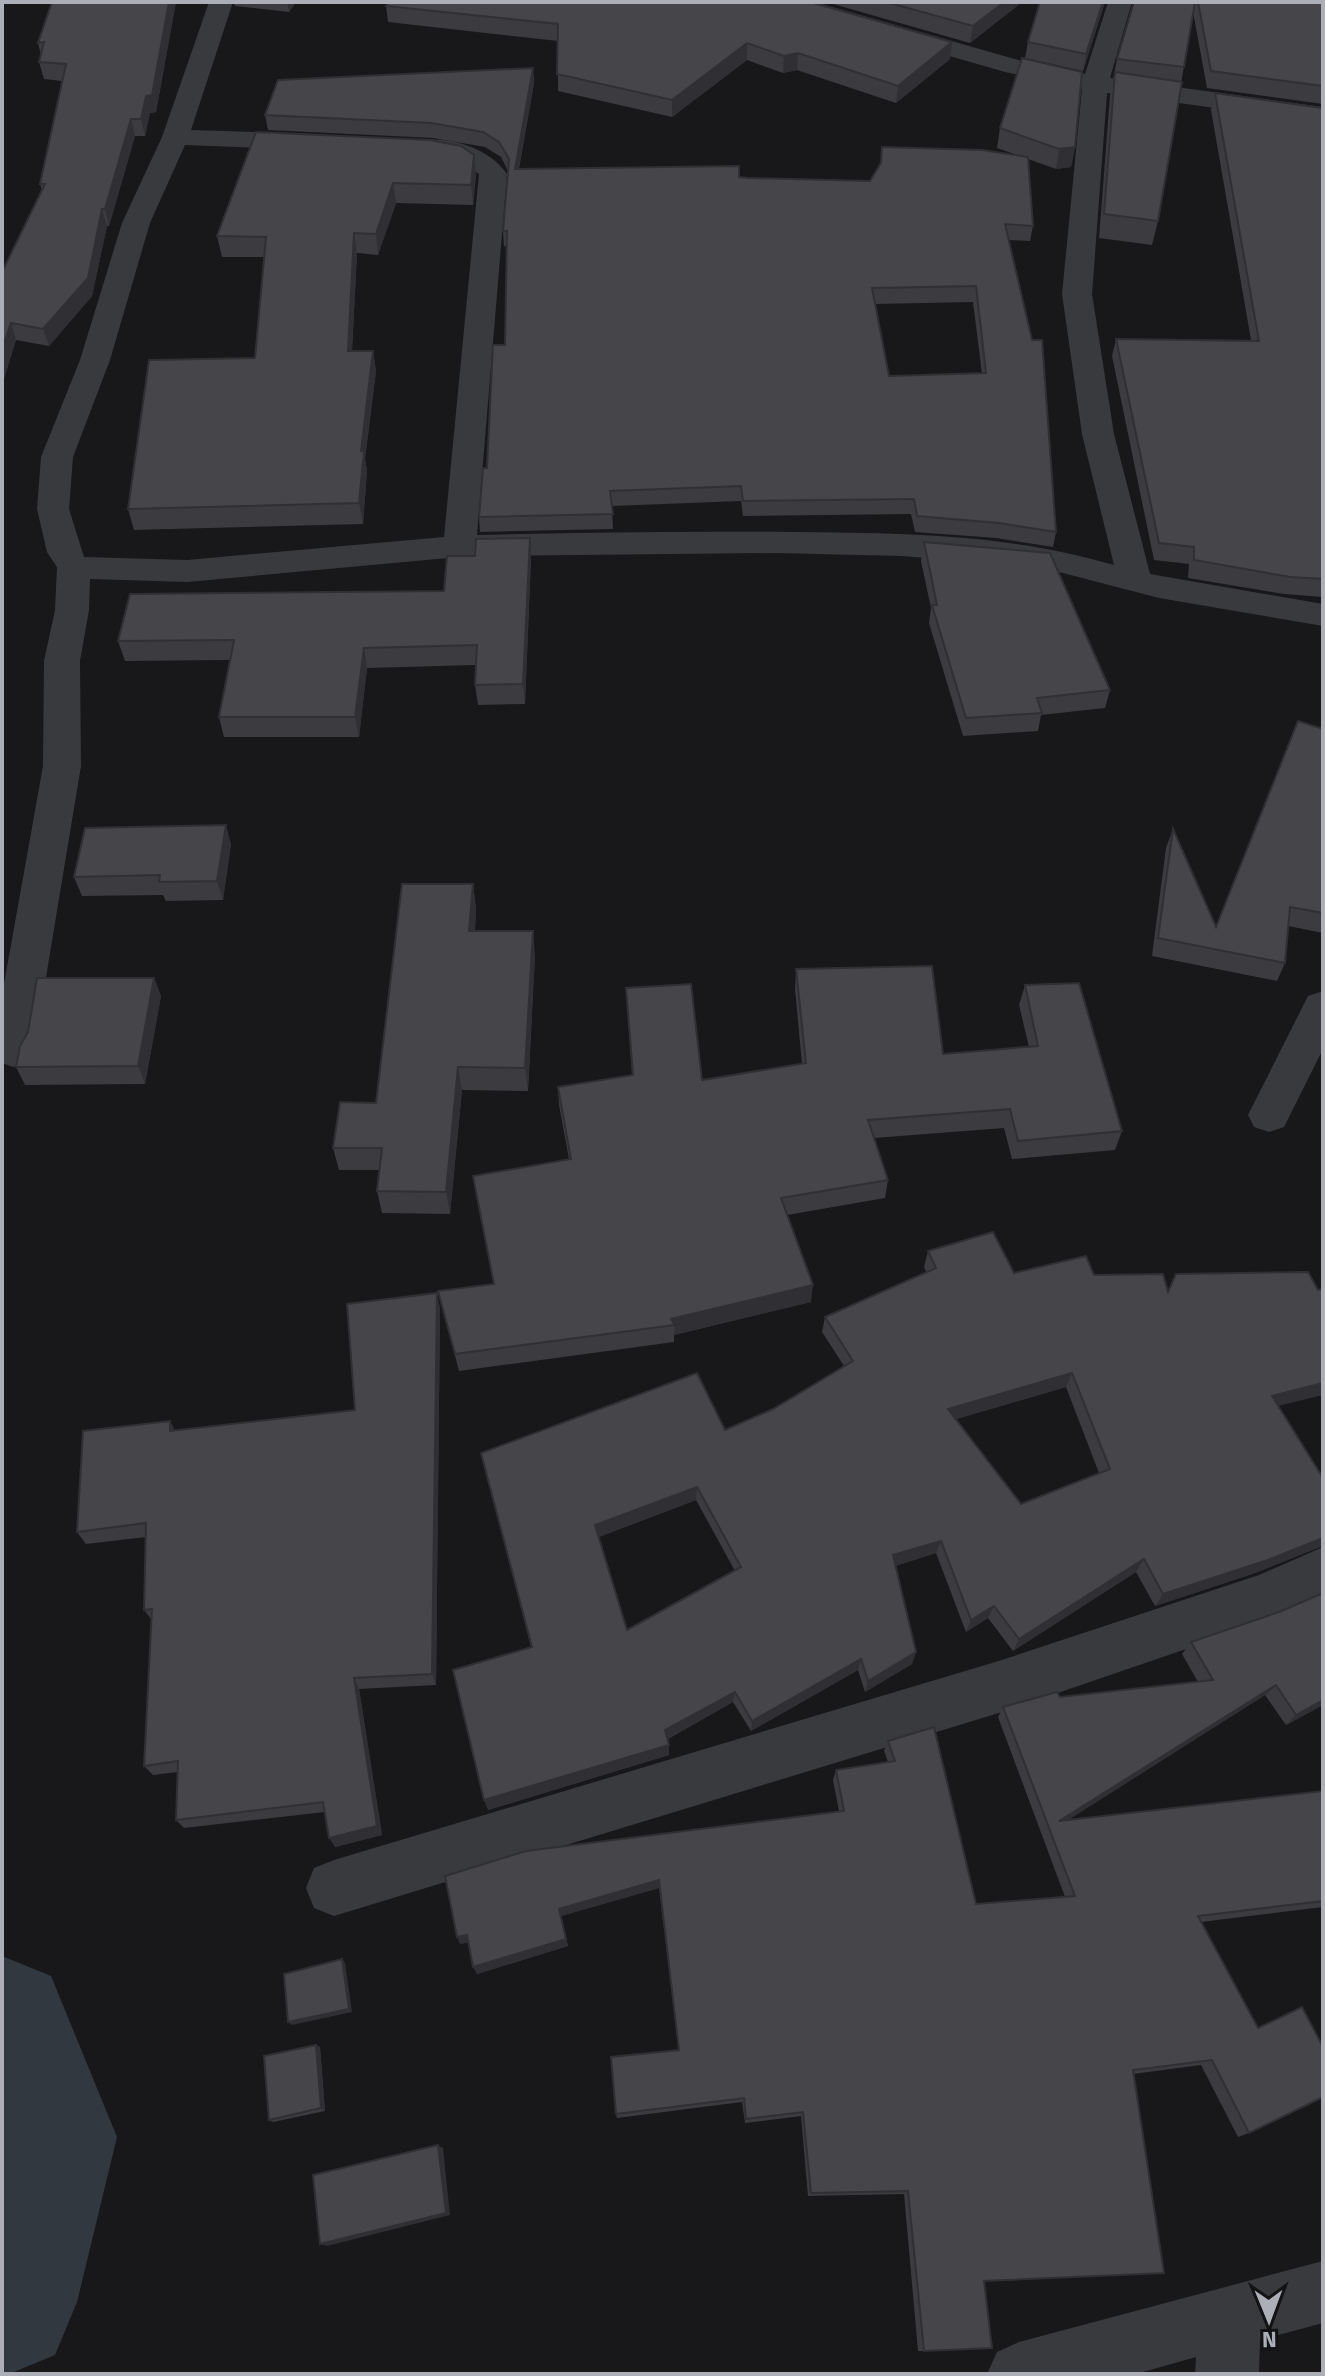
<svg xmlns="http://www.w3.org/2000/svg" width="1325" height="2376" font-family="'Fira Sans',sans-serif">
<rect width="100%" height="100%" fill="#18181a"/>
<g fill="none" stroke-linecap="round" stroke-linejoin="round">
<polygon fill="#31383f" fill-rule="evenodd" points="2,1956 51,1976 117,2137 77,2302 55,2355 9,2374 2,2374"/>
<g fill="#393a3e" fill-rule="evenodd">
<path d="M209,2h24l-42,128 123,4 10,2 3,6 -3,6 -10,2 -129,-5 -35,78 -40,137 -37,97 -4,52 15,48 103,3 257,-23 35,-363 -24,-14 -50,-6 -4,-6 4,-6c35,-8 81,2 102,32l-30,361c106,-3 212,-4 317,-3 108,1 216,2 320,33l-32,-131 -20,-140 20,-205 -77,-17 -226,-65 -3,-5h39l203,58 67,14 23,-72h24l-22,76 213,29v16l-216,-30 -15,201 22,140 36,140 173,30v22l-164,-28 -119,-31 -138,-11 -126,-3 -306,3 -283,26 -97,-3 -1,31 -9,51 1,105 -47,284 -6,12 -15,5 -11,-4v-68l41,-229 1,-105 11,-51 2,-43 -10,-15 -10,-43 4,-52 39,-97 42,-137 40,-86z"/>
<polygon points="1323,991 1323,1049 1284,1127 1269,1132 1254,1127 1248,1115 1308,996"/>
<polygon points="1323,1547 1323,1597 1268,1621 1002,1712 334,1916 314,1908 306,1888 314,1868 334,1860 1002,1660 1259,1575"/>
<polygon points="1323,2261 1323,2323 1260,2340 1259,2374 1195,2374 1196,2357 1136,2374 987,2374 997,2352 1019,2342"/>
</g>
</g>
<g fill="#3b3b40" fill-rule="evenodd">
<polygon points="52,2 176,2 156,112 150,113 145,136 135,136 109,226 107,226 92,296 49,346 16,340 2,385 2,272 42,190 40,184 62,81 44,79 39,62 41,55 38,43"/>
<polygon points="234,2 296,2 289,12 235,6"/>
<polygon points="826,2 1022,2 970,43"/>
<polygon points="1105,2 1083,71 1025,58 1028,42"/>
<polygon points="1134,2 1323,2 1323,104 1207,88 1193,12 1158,221 1152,245 1099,238 1110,96 1117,59"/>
<polygon points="386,6 950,59 896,103 797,70 783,73 747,60 672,117 558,91 558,41 388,22"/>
<path d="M533,68l1,15 -15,86 220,8 9,1 122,3 147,-26 -20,-7 3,-20 75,19 -4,20 -15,2 -28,-10 5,67 -3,15 -21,-1 47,292 -3,15 -57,-9 -81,-6 -4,-18 -168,2 -2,-15 -129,5 1,23 -133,3 -1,-15 26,-172 2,-99h-3l-1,-15 5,-60 -7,-14 -16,-10 -52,-9 -165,-8 -3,-15zM973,302l9,72 -93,2 -14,-72z"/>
<polygon points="1215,93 1323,108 1323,597 1284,594 1188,578 1189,564 1154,560 1112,356 1116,339 1251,340 1211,110"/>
<polygon points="256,132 476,175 473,205 396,203 378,255 357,253 352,351 373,351 376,371 365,459 367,471 363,524 134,530 128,509 255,358 264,257 222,257 217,236"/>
<polygon points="924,542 1110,690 1105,708 1041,715 1038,731 963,736 929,623 931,608 921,561"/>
<polygon points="531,558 525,704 478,705 475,685 476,665 367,668 359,737 224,737 219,717 230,660 125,661 118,641 444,591"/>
<polygon points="1323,729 1323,933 1288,926 1285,963 1277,981 1152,956 1166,848 1173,829 1216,927"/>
<polygon points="231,844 223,900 166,901 163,895 82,896 74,877"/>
<polygon points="473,884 476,909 475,931 535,955 528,1091 462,1090 450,1214 382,1213 377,1191 380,1170 339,1170 333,1148 376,1103"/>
<polygon points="796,969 943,1054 1029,1047 1019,1005 1025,985 1122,1131 1115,1150 1012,1159 1004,1128 874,1138 888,1180 885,1198 787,1215 811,1302 674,1335 674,1342 459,1371 438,1291 493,1284 569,1159 559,1105 558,1087 632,1075 626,988 702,1080 802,1064 795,989"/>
<polygon points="154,978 161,996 145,1084 25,1085 16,1067"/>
<path d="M928,1251l86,22 80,2 74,16 8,-17 102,132 -20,166 -103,34 -19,-34 -123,79 -25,-33 -22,14 -30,-79 -41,13 21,86 -4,12 -47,28 -7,-22 -107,61 -18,-29 -65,37 1,6v10l-181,55 43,-163 -50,-194 244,-23 48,-21 71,-43 -22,-34 3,-15 101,-45 -2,-5zM1066,1387l33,86 -78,31 -65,-85zM696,1500l39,71 -108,59 -28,-93z"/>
<polygon points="440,1308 436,1685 359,1689 382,1835 335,1847 325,1812 184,1828 176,1820 178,1772 153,1775 144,1766 152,1620 144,1610 146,1537 86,1544 77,1532 170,1421 175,1431 355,1410"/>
<polygon points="1323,1593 1323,1705 1286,1725 1265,1695 1068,1820 1323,1791 1323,1907 1201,1922 1249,2133 1238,2137 1201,2065 1133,2074 984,2282 924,2351 918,2351 904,2194 808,2196 801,2116 745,2123 742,2102 617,2118 616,2114 679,2050 659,1888 561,1916 568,1946 477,1974 468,1942 460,1944 839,1811 833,1780 836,1770 888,1762 884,1751 888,1741 976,1904 1065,1897 998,1717 1003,1707 1060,1697 1198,1682 1182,1654 1191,1642 1279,1612"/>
<polygon points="316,2045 320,2047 325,2111 273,2122 269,2120"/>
</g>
<g fill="#303034">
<polygon points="169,2 176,2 156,112 150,113 145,136 141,119"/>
<polygon points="287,2 296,2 289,12"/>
<polygon points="1004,2 1022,2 970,43 973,26"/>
<polygon points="1103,2 1105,2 1083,71 1086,54"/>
<polygon points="952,42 950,59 896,103 898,86"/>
<polygon points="747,43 747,60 672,117 672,100"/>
<polygon points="798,53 797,70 783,73 784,56"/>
<polygon points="533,68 534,83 516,185 515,169"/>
<polygon points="131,119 135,136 109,226 105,209"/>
<polygon points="1075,147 1071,167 1056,169 1059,149"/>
<polygon points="474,155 476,175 473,205 471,185"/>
<polygon points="393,183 396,203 378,255 376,234"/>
<polygon points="102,209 107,226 92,296 49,346 43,329"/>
<polygon points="354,233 357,253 351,371 348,351"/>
<polygon points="11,323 16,340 2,385 2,349"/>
<polygon points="373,351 376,371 365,459 367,471 363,524 359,503 361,451"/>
<polygon points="530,538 531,558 525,704 523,684"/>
<polygon points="364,648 367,668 359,737 355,717"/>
<polygon points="226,825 231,844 223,900 217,881"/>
<polygon points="473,884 476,909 473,955 469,931"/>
<polygon points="533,931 535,955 528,1091 525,1068"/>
<polygon points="154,978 161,996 145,1084 138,1066"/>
<polygon points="458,1067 462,1090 450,1214 446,1192"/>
<polygon points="813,1285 811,1302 674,1335 675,1325 671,1319"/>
<polygon points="437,1293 440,1308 436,1685 432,1674"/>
<polygon points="1072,1373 1066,1387 943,1423 948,1409"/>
<polygon points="1323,1383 1323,1395 1262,1410 1272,1396"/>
<polygon points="170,1421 177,1435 170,1431"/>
<polygon points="697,1487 696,1500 596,1538 595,1525"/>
<polygon points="1323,1538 1323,1546 1258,1572 1155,1606 1163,1594"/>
<polygon points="941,1541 936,1553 889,1568 893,1555"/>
<polygon points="1144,1559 1136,1572 1013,1651 1019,1639"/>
<polygon points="994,1606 988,1618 966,1632 971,1620"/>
<polygon points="916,1652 912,1664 865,1692 868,1681"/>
<polygon points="861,1659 858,1670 751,1731 752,1721"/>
<polygon points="354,1678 359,1689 382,1835 335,1847 329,1838"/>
<polygon points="1276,1685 1265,1695 1052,1830 1059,1821"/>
<polygon points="735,1692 733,1702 665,1740 665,1730"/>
<polygon points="1323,1700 1323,1705 1286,1725 1296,1715"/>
<polygon points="669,1745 669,1755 488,1810 484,1800"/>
<polygon points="659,1880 659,1888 561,1916 559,1909"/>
<polygon points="467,1935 471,1942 460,1944 457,1937"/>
<polygon points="566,1939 568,1946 477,1974 473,1967"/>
<polygon points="342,1959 345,1963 352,2012 292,2025 288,2022"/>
<polygon points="316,2045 320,2047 325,2111 321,2108"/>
<polygon points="438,2145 443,2148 450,2215 327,2246 320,2244"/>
</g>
<g fill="#45454a" stroke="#303034" stroke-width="2" fill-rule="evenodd">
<polygon points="52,2 169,2 152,95 146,96 141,119 131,119 105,209 102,209 88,278 43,329 11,323 2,349 2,272 45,184 40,184 66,64 39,62 44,42 38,43"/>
<polygon points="388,2 810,2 952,42 898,86 798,53 784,56 747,43 672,100 557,74 558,24 386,6"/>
<polygon points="886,2 1004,2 973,26"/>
<polygon points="1040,2 1103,2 1086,54 1028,42"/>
<polygon points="1134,2 1195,2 1184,67 1117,59"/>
<polygon points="1198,2 1323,2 1323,86 1211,71"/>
<polygon points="1022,58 1082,72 1075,147 1059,149 1000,128"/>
<path d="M533,68l-18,101 224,-3v11l9,1 122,3 11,-18 1,-16 100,3 46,7 5,69 -28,-2 27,116h10l14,192 -57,-9 -82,-7 -3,-17 -171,2 -2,-15 -131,5 3,23 -134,3 4,-49h4l6,-123h12l2,-114h-4l6,-72 -10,-17 -16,-10 -52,-9 -166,-8 13,-35zM976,286l10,87 -97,3 -17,-88z"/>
<polygon points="1115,72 1182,82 1158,221 1104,214"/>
<polygon points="1215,93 1323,108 1323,579 1290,577 1194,560 1194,547 1159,543 1116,339 1259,341"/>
<polygon points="256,132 430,140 461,146 474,155 471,185 393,183 376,234 354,233 348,351 373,351 361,451 364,451 359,503 128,509 149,360 255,358 266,237 217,236"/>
<polygon points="530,538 523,684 475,685 477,645 364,648 355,717 219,717 234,640 118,641 130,594 444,591 447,556 475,556 476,539"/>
<polygon points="924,542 1050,553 1110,690 1037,698 1042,713 966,718 932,605 937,605"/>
<polygon points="1298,721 1323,729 1323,913 1290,907 1285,963 1158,938 1173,829 1216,927"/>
<polygon points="226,825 217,881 159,882 160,875 74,877 85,828"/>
<polygon points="402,884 473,884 469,931 533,931 525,1068 458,1067 446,1192 377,1191 382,1148 333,1148 340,1102 376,1103"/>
<polygon points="932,966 943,1054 1038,1046 1025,985 1079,983 1122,1131 1018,1141 1010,1109 868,1120 888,1180 781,1198 813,1285 671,1319 675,1325 455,1354 438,1291 494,1284 473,1176 571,1159 558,1087 633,1075 626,988 691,984 702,1080 806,1063 796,969"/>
<polygon points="37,978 154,978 138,1066 16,1067 20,1046 28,1032"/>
<path d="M993,1232l21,41 72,-17 8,19 69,-1 5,18 8,-18 132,-2 10,18 5,-1v94l-51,13 51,82v60l-55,22 -105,34 -19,-35 -125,80 -25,-33 -23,14 -30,-79 -48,14 23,97 -48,29 -7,-22 -109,62 -17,-29 -70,38 4,15 -185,55 -31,-130 79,-23 -51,-194 216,-80 28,57 48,-21 80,-48 -28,-44 111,-49 -8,-17zM1072,1373l38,96 -89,35 -73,-95zM697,1487l44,80 -114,63 -32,-105z"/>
<polygon points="437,1293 432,1674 354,1678 377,1826 329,1838 323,1802 176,1820 178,1761 144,1766 152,1609 144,1610 146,1523 77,1532 83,1431 170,1421 170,1431 355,1410 347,1304"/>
<polygon points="1323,1593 1323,1700 1296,1715 1276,1685 1059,1821 1323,1791 1323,1901 1198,1916 1258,2028 1302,2007 1323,2047 1323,2097 1249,2133 1212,2060 1133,2070 1164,2273 984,2281 992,2348 924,2351 908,2191 811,2193 803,2112 746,2119 744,2098 616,2114 611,2057 679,2050 659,1880 559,1909 566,1939 473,1967 467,1935 457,1937 445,1876 526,1851 844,1811 836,1770 895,1761 888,1741 934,1727 976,1904 1075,1896 1003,1707 1057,1692 1060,1697 1213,1680 1191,1642 1279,1612"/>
<polygon points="342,1959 349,2009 288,2022 284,1974"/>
<polygon points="316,2045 321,2108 269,2120 264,2056"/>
<polygon points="438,2145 446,2213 320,2244 313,2175"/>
</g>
<rect width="1325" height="2376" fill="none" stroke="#acafb8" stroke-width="8"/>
<g transform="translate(1269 2320) rotate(179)" stroke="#131315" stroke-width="6" paint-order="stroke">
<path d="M0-6L14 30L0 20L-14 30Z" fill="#acafb8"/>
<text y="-12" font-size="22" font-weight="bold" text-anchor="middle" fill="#acafb8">N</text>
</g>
</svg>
